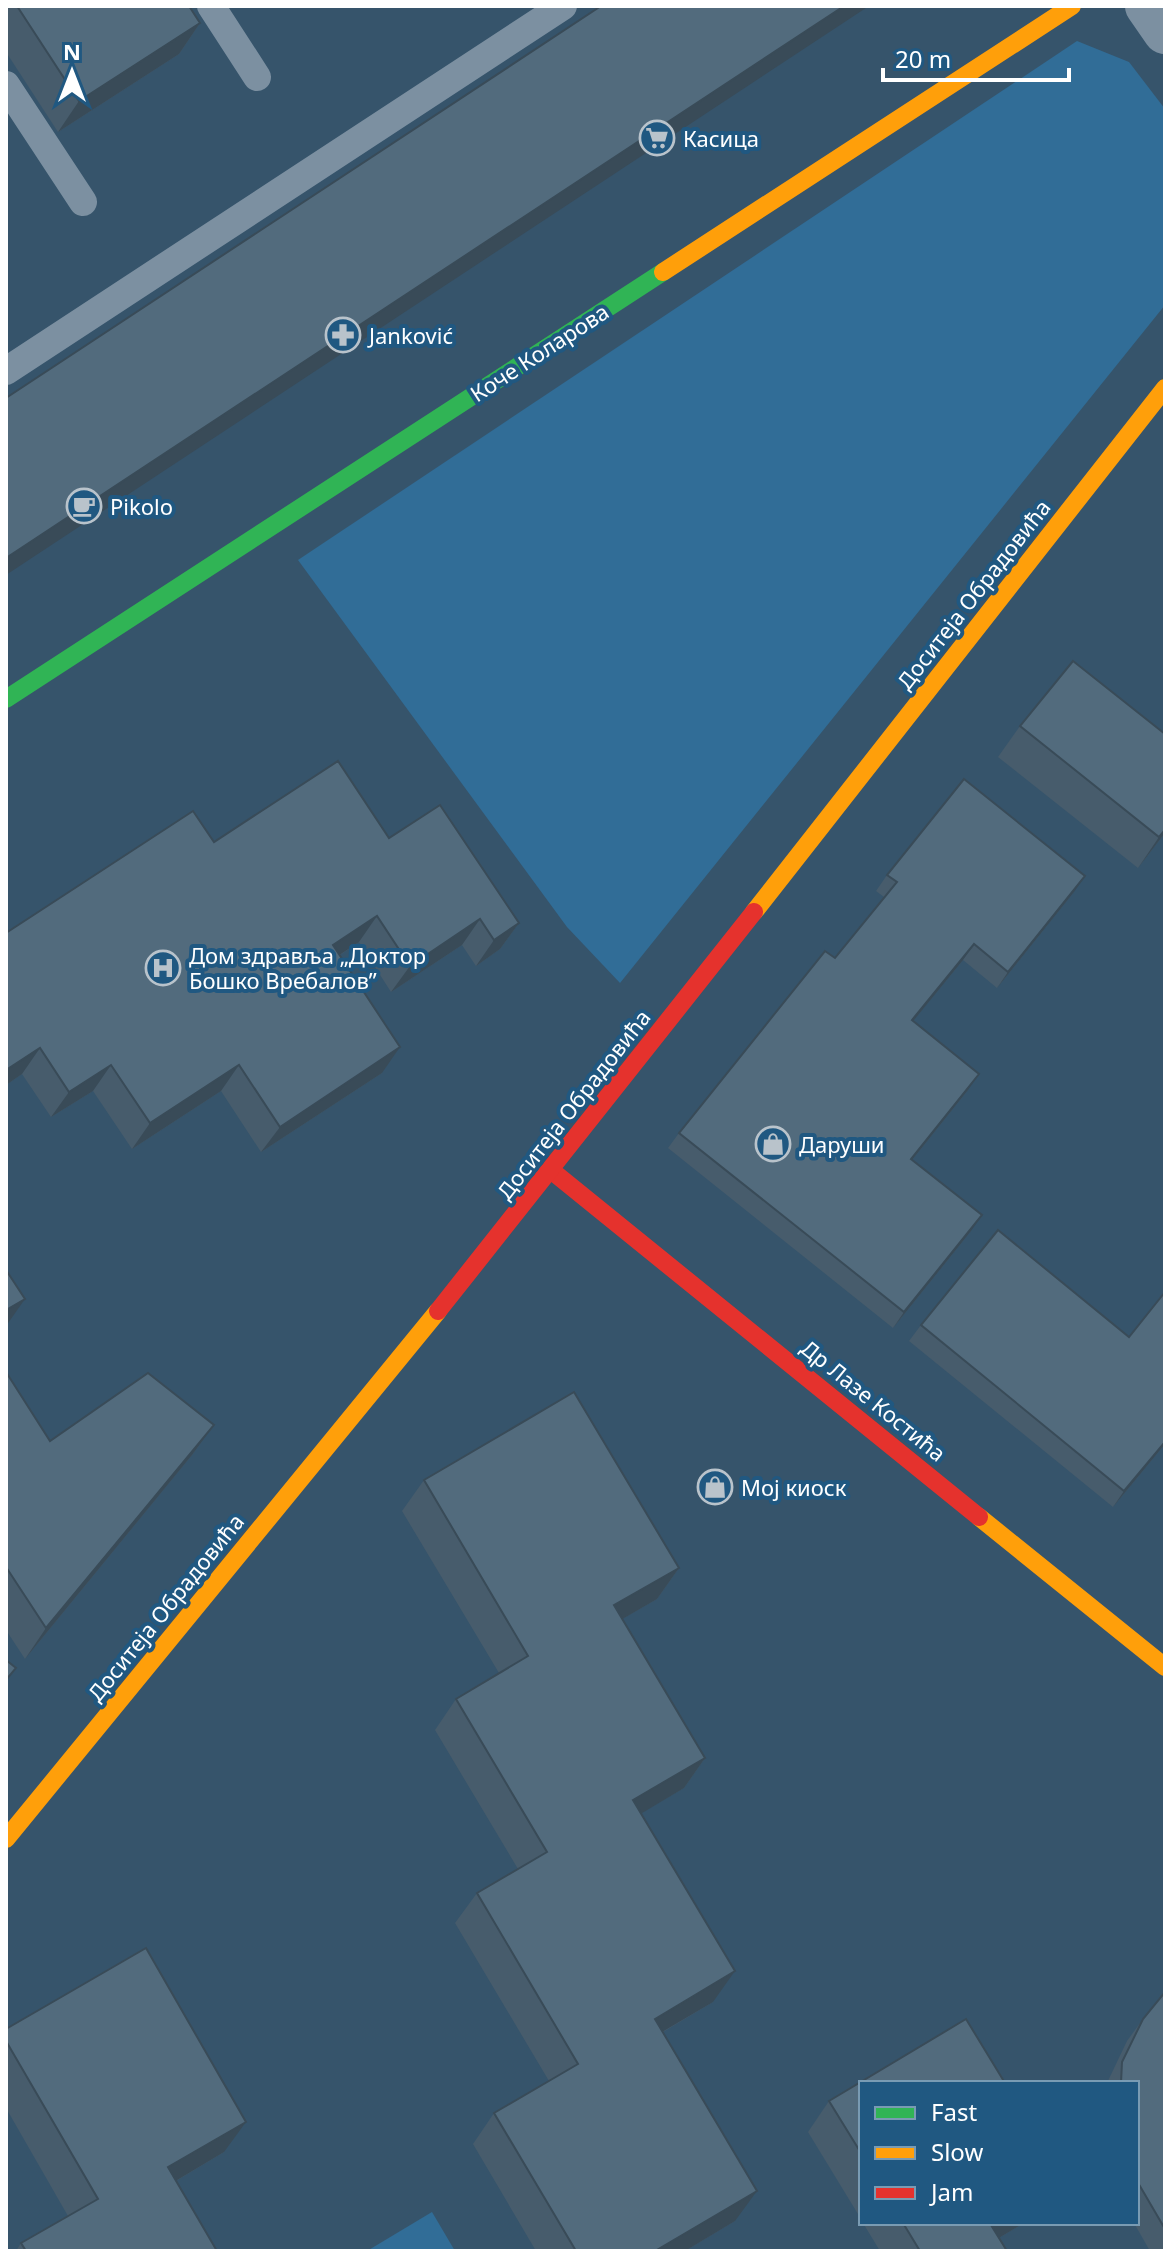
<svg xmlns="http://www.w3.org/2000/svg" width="1171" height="2257" font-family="'Noto Sans',sans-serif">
<rect width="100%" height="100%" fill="#36546b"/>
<g fill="#316d97">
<polygon points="1077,41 1129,62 1165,109 1165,305 620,983 567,927 298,560"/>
<polygon points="432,2212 455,2251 367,2251"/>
</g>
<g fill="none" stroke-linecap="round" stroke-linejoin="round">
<g stroke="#7c90a1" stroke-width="28">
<polyline points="211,6 257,77"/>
<polyline points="6,85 83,202"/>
<polyline points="6,371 563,6"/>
</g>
<polyline stroke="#7c90a1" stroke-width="44" points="1147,6 1165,32"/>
<polyline stroke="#30b455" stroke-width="18" points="6,699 663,272"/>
<g stroke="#ff9f0a" stroke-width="18">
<polyline points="663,272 1072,6"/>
<polyline points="754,912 1165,388"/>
<polyline points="979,1517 1165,1667"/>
<polyline points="6,1839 438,1311"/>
</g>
<g stroke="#e5322d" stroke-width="18">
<polyline points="552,1171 979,1517"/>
<polyline points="438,1311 754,912"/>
</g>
</g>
<g fill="#475c6c">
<polygon points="6,6 189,6 200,23 179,54 58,132 6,52"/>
<polygon points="1020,726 1165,833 1138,868 998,757"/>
<polygon points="389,838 519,923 500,949 476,966 462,945 391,992 359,942 340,955 382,1073 261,1152 221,1091 132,1149 93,1091 51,1117 22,1074 6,1085 6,933 214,842"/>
<polygon points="887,875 1074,892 997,988 963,960 913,1021 968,1090 912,1160 971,1231 893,1328 668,1148 679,1133 835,958 884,897 876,891"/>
<polygon points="921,1325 1129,1337 1165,1444 1113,1507 909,1341"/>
<polygon points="6,1372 50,1441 214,1425 192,1455 25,1659 6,1630"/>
<polygon points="424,1480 679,1568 657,1599 622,1619 705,1758 684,1788 641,1813 713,2002 663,2032 735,2221 685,2251 536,2251 473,2144 494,2113 549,2081 455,1923 477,1893 518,1869 435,1730 456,1699 499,1673 402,1511"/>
<polygon points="1165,1992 1165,2251 1150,2251 1134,2223 1137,2223 1137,2083 1107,2083 1127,2041 1143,2019"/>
<polygon points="6,2029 224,2152 176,2181 217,2251 16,2251 21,2243 68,2216 6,2108"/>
<polygon points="861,2083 861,2219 808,2132 829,2101"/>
<polygon points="863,2223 1024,2223 999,2238 1007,2251 880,2251"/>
</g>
<g fill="#394b58">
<polygon points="844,6 869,6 6,575 6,558"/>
<polygon points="200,23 179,54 58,132 79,101"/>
<polygon points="1165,830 1165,833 1138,868 1159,837"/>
<polygon points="1085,876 1074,892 997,988 1008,972"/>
<polygon points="377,916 359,942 315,971 333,945"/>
<polygon points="480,919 462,945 391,992 410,966"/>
<polygon points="519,923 500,949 476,966 494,940"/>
<polygon points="974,944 963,960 901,1036 912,1020"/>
<polygon points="400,1047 382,1073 261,1152 280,1127"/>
<polygon points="40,1048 22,1074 6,1085 6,1070"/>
<polygon points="111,1065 93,1091 51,1117 69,1092"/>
<polygon points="239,1065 221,1091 132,1149 150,1123"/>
<polygon points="979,1074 968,1090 900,1175 911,1159"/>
<polygon points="982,1215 971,1231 893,1328 904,1312"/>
<polygon points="25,1299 6,1326 6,1310"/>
<polygon points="214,1425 192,1455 25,1659 46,1628"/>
<polygon points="1165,1442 1165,1444 1113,1507 1124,1491"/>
<polygon points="679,1568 657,1599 593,1636 614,1605"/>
<polygon points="705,1758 684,1788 612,1831 633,1800"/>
<polygon points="735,1971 713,2002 633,2049 655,2019"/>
<polygon points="246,2122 224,2152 147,2198 168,2167"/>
<polygon points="757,2191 735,2221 685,2251 655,2251"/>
<polygon points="994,2223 1024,2223 977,2251 991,2225"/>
</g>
<g fill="#526b7d" stroke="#394b58" stroke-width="2">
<polygon points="17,6 189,6 200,23 79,101"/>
<polygon points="601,6 844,6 6,558 6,398"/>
<polygon points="1073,661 1165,734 1165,830 1159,837 1020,726"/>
<polygon points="338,761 389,838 440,805 519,923 494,940 480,919 410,966 377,916 333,945 400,1047 280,1127 239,1065 150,1123 111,1065 69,1092 40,1048 6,1070 6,933 193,811 214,842"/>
<polygon points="964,779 1085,876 1008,972 974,944 912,1020 979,1074 911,1159 982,1215 904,1312 679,1133 825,951 835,958 897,882 887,875"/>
<polygon points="998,1230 1129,1337 1165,1292 1165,1442 1124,1491 921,1325"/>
<polygon points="6,1270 25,1299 6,1310"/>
<polygon points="6,1372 50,1441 148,1373 214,1425 46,1628 6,1567"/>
<polygon points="574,1392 679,1568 614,1605 705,1758 633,1800 735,1971 655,2019 757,2191 655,2251 576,2251 494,2113 578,2064 477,1893 547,1852 456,1699 528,1656 424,1480"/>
<polygon points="6,1660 16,1668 6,1680"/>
<polygon points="146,1948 246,2122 168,2167 217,2251 26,2251 21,2243 98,2199 6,2041 6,2029"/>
<polygon points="1165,1992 1165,2229 1137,2181 1137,2083 1121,2083 1122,2062 1143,2019"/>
<polygon points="966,2019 1005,2083 861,2083 861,2153 829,2101"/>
<polygon points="903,2223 994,2223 991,2225 1007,2251 920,2251"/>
</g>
<defs>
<g id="supermarket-ring" transform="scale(1.8)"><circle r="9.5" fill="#205881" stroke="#b9c3cb" stroke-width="1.5"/><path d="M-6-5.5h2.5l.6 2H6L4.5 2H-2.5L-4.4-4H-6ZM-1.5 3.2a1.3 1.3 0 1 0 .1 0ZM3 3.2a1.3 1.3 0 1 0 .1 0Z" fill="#b9c3cb"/></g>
<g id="pharmacy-ring" transform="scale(1.8)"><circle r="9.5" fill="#205881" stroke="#b9c3cb" stroke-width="1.5"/><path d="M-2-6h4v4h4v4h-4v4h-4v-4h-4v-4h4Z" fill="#b9c3cb"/></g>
<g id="cafe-ring" transform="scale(1.8)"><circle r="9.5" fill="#205881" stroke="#b9c3cb" stroke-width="1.5"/><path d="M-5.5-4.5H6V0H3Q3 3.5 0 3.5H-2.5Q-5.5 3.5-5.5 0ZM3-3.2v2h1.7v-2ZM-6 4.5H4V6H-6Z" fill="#b9c3cb"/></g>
<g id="hospital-ring" transform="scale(1.8)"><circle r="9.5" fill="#205881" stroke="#b9c3cb" stroke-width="1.5"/><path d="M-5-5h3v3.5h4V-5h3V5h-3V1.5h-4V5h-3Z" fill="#b9c3cb"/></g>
<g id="shop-ring" transform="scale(1.8)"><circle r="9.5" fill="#205881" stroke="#b9c3cb" stroke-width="1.5"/><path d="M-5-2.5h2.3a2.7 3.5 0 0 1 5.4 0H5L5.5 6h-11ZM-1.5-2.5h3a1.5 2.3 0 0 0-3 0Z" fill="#b9c3cb"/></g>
</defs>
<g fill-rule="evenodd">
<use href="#supermarket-ring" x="657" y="138"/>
<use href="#pharmacy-ring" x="343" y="335"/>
<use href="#cafe-ring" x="84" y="506"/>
<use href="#hospital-ring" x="163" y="968"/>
<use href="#shop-ring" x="773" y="1144"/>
<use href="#shop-ring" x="715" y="1487"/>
</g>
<g text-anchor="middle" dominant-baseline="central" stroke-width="8" stroke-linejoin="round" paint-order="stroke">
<g font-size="22" fill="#fff" stroke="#205881" text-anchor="start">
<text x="683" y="138">Касица</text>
<text x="369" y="335">Janković</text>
<text x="110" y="506">Pikolo</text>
<text x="189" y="955">Дом здравља „Доктор<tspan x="189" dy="25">Бошко Вребалов”</tspan></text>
<text x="799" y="1144">Даруши</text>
<text x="741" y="1487">Мој киоск</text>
</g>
<g font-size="22" fill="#fff" stroke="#205881">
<text transform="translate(539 352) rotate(-33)">Коче Коларова</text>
<text transform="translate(973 594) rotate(-52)">Доситеја Обрадовића</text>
<text transform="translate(573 1104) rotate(-52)">Доситеја Обрадовића</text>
<text transform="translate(874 1400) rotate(39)">Др Лазе Костића</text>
<text transform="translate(165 1607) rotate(-51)">Доситеја Обрадовића</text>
</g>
</g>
<rect width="1171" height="2257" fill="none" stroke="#ffffff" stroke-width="16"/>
<rect x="859" y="2081" width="280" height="144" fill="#205881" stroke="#799bb3" stroke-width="2"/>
<rect x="875" y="2107" width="40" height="12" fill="#30b455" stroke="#799bb3" stroke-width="2"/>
<text x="931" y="2121" font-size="24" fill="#ffffff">Fast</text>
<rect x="875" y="2147" width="40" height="12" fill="#ff9f0a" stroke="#799bb3" stroke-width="2"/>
<text x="931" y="2161" font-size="24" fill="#ffffff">Slow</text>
<rect x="875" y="2187" width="40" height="12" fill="#e5322d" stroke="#799bb3" stroke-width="2"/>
<text x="931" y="2201" font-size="24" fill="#ffffff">Jam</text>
<g transform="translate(72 72)" stroke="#205881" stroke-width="6" paint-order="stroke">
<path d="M0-6L14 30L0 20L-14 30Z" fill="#ffffff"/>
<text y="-12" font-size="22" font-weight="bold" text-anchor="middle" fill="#ffffff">N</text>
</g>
<path d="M883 68v12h186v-12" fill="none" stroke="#ffffff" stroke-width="4"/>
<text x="895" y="68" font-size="24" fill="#ffffff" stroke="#205881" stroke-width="6" paint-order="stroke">20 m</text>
</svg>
